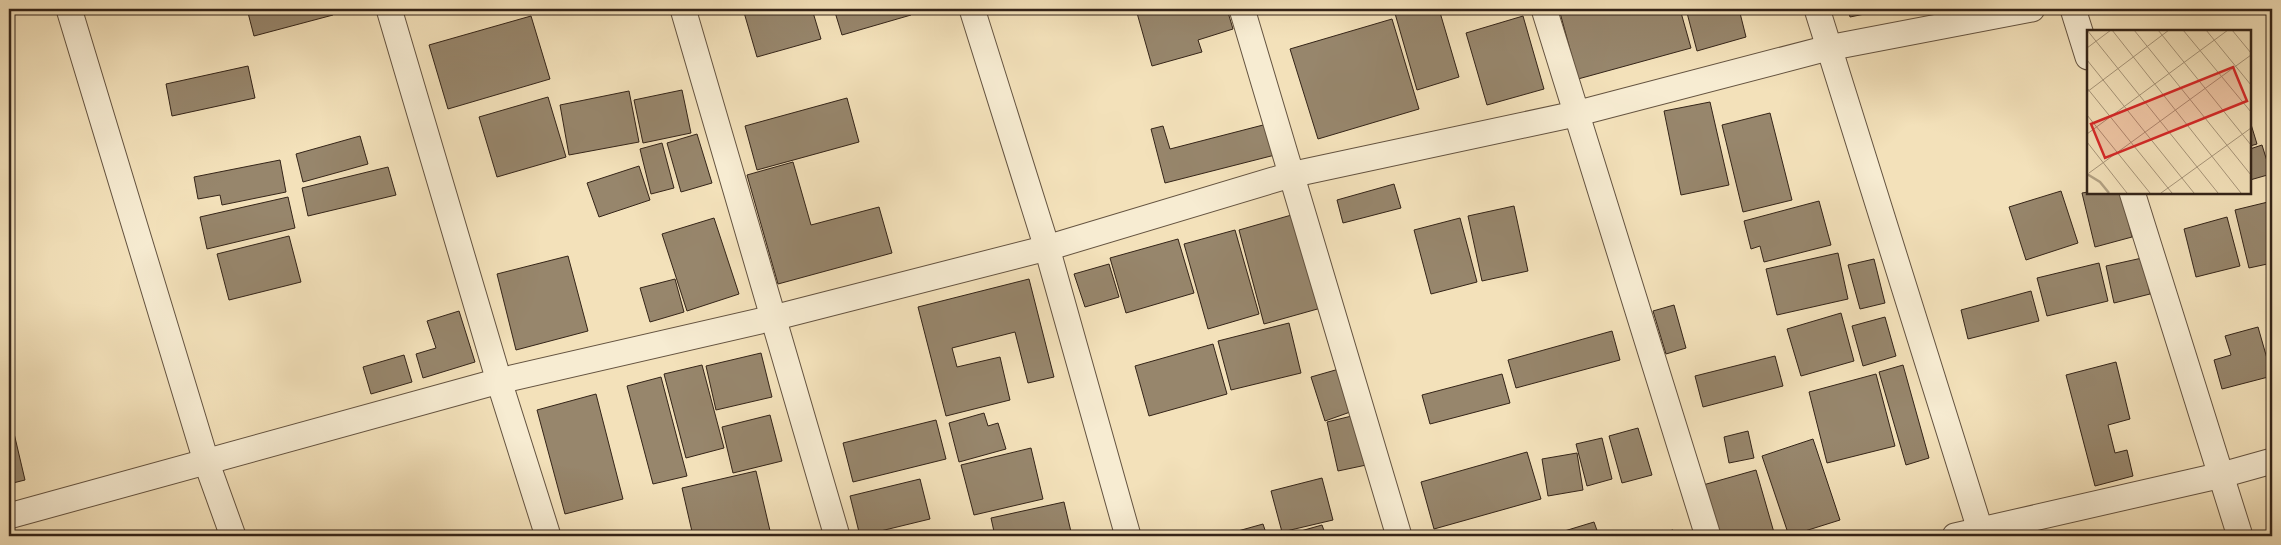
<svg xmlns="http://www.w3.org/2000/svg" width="2281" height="545" font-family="'IM FELL French Canon',serif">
<rect width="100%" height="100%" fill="#f3e1ba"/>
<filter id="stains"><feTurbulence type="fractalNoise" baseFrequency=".004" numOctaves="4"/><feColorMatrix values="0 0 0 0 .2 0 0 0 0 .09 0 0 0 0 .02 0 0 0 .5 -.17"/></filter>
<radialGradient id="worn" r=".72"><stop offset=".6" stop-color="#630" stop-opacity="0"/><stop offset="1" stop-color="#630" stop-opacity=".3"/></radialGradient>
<g fill="#97866c" stroke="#342418">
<polygon points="247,9 331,9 333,15 254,36"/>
<polygon points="743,9 812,9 821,39 757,57"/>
<polygon points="834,9 909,9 911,15 842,35"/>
<polygon points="1153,9 1227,9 1233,29 1198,40 1202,52 1152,66 1137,13"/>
<polygon points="1397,9 1439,9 1459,77 1417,90 1394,10"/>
<polygon points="1559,9 1680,9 1691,48 1578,79"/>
<polygon points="1686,9 1739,9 1746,37 1697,51"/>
<polygon points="1848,9 1889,9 1850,17"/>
<polygon points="531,16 550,79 448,109 429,45"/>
<polygon points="1523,16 1544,89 1487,105 1466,33"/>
<polygon points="1392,19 1419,109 1318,139 1290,49"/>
<polygon points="248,66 255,98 172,116 166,84"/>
<polygon points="682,90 691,133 643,143 634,100"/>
<polygon points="629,91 639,142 569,155 560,105"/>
<polygon points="548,97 566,157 497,177 479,117"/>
<polygon points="847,98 859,142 757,170 745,126"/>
<polygon points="1710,102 1729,185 1681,195 1664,111"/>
<polygon points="1770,113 1792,200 1743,212 1722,125"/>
<polygon points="2250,121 2257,144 2250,146"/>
<polygon points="1267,124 1275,155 1165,183 1151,129 1163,126 1170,149"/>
<polygon points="697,134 712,183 681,192 667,143"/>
<polygon points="360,136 368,164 303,182 296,154"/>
<polygon points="662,143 674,188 651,194 640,149"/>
<polygon points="2262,145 2271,174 2250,180 2250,149"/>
<polygon points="280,160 286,192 222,205 220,195 198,199 194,177"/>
<polygon points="793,162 811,225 879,207 892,253 778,284 747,175"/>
<polygon points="639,166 650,200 599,217 587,183"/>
<polygon points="388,167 396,195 308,216 302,188"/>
<polygon points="1394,184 1401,208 1343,223 1337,200"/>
<polygon points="2061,191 2078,243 2026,260 2009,207"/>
<polygon points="2088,192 2121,192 2132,237 2095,247 2082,193"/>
<polygon points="288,197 295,228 207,249 200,217"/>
<polygon points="1819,201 1831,245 1764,262 1760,246 1751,249 1744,221"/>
<polygon points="2272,201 2272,263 2249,268 2235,210"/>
<polygon points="1514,206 1528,271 1482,281 1468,216"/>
<polygon points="1295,214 1321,308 1264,324 1239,230"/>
<polygon points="2227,217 2240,266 2196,277 2184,229"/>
<polygon points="714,218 739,294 687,311 662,234"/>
<polygon points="1460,218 1477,282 1431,294 1414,230"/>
<polygon points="1235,230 1259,314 1208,329 1184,244"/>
<polygon points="289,236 301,282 229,300 217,254"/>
<polygon points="1178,239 1194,293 1126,313 1110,258"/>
<polygon points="1838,253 1848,299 1777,315 1766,269"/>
<polygon points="568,256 588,331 516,350 497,274"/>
<polygon points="2142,258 2150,294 2114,303 2106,266"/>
<polygon points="1874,259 1885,303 1860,309 1848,265"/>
<polygon points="2099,263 2108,301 2047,316 2037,278"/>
<polygon points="1109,264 1119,297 1085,307 1074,274"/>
<polygon points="675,279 684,312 650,322 640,288"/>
<polygon points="1029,279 1054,377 1028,383 1015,332 952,348 957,367 1000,357 1010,400 946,416 918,307"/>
<polygon points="2031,291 2039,321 1968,339 1961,310"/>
<polygon points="1674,305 1686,348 1666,354 1653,311"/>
<polygon points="459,311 475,362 423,378 416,354 436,348 427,321"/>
<polygon points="1841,313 1854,361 1801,376 1787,329"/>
<polygon points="1885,317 1896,356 1863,366 1852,326"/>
<polygon points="1289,323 1301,373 1231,390 1218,341"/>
<polygon points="2258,327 2272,376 2222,389 2214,360 2231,355 2225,336"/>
<polygon points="1612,331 1620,360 1516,388 1508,360"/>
<polygon points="1213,344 1227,394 1149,416 1135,366"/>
<polygon points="761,353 772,397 716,410 706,366"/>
<polygon points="404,355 412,382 371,394 363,367"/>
<polygon points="1775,356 1783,386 1703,407 1695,376"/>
<polygon points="2116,362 2130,419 2108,425 2115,453 2127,450 2133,476 2095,486 2066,375"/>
<polygon points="702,365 724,448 686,458 664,374"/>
<polygon points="1903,365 1929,458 1906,465 1879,372"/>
<polygon points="1339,369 1353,411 1325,421 1311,377"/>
<polygon points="1502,374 1510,403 1430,424 1422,395"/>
<polygon points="1876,374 1895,446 1827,463 1809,392"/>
<polygon points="661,377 687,476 653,484 627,386"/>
<polygon points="596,394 623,499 565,514 537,410"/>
<polygon points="984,413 988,426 998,423 1006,449 959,462 949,423"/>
<polygon points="1360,414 1371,464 1338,471 1327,422"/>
<polygon points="770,415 782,461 733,473 722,427"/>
<polygon points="936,420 946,459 853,482 843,443"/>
<polygon points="1638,428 1652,475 1622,483 1609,436"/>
<polygon points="13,429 25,480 9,484 9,430"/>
<polygon points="1748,431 1754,458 1729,463 1724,437"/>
<polygon points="1602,438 1612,479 1587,486 1576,444"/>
<polygon points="1813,439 1840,520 1789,536 1762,456"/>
<polygon points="1031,448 1043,499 974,515 961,465"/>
<polygon points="1527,452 1541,499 1434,529 1421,482"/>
<polygon points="1577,453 1583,490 1548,496 1542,459"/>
<polygon points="1756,470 1775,536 1719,536 1703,485"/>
<polygon points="756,471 771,535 693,536 682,488"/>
<polygon points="1322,478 1333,520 1282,532 1271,491"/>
<polygon points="920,479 930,519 860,536 850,496"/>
<polygon points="1064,502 1072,536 995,536 991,518"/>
<polygon points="1594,522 1599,536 1548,536"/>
<polygon points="1263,524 1267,536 1220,536"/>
<polygon points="1322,525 1326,536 1283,536"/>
<polygon points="1673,530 1675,536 1648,536"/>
</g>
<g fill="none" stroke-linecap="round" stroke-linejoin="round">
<g stroke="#645340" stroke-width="27">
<g id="street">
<polyline points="69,9 206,461 233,536"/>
<polyline points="389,9 499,381 548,536"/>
<polyline points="683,9 837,536"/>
<polyline points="972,9 1047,248 1128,536"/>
<polyline points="1242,9 1399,536"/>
<polyline points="1544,9 1708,536"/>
<polyline points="1817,9 1982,536"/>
<polyline points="2073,9 2088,57"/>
<polyline points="2132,192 2240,536"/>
<polyline points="9,516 499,381 773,318 1047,248 1290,175 1575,114 1828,48 2032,9"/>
<polyline points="1955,536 2222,475 2272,461"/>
</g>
</g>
<use href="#street" stroke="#f7ecd2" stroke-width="25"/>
</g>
<g transform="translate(2087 30)">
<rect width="164" height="164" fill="#f3e1ba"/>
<path fill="none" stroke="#b2a183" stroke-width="2.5" d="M0,144l13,8 9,11"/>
<path fill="none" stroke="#a79579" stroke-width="1" d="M0,0l131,163M25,0l129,163M47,0l117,145M71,0l93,115M96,0l68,82M119,0l45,55M145,0l19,23M0,18l24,-18M0,30l107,133M0,58l85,105M0,62l82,-62M0,85l63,78M0,104l141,-104M0,112l40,51M2,143l162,-118M74,163l90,-65"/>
<path fill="#d62828" fill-opacity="0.15" stroke="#d62828" stroke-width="2.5" d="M146,37l14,34 -142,57 -14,-34z"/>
<rect width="164" height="164" fill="none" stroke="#342418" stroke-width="2.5"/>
</g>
<rect width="2281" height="545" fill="none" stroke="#f3e1ba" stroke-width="30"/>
<rect x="10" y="10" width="2261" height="525" fill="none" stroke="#342418" stroke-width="2.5"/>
<rect x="15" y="15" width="2251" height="515" fill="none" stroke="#342418"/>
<rect width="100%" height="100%" filter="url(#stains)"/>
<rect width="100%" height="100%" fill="url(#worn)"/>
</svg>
